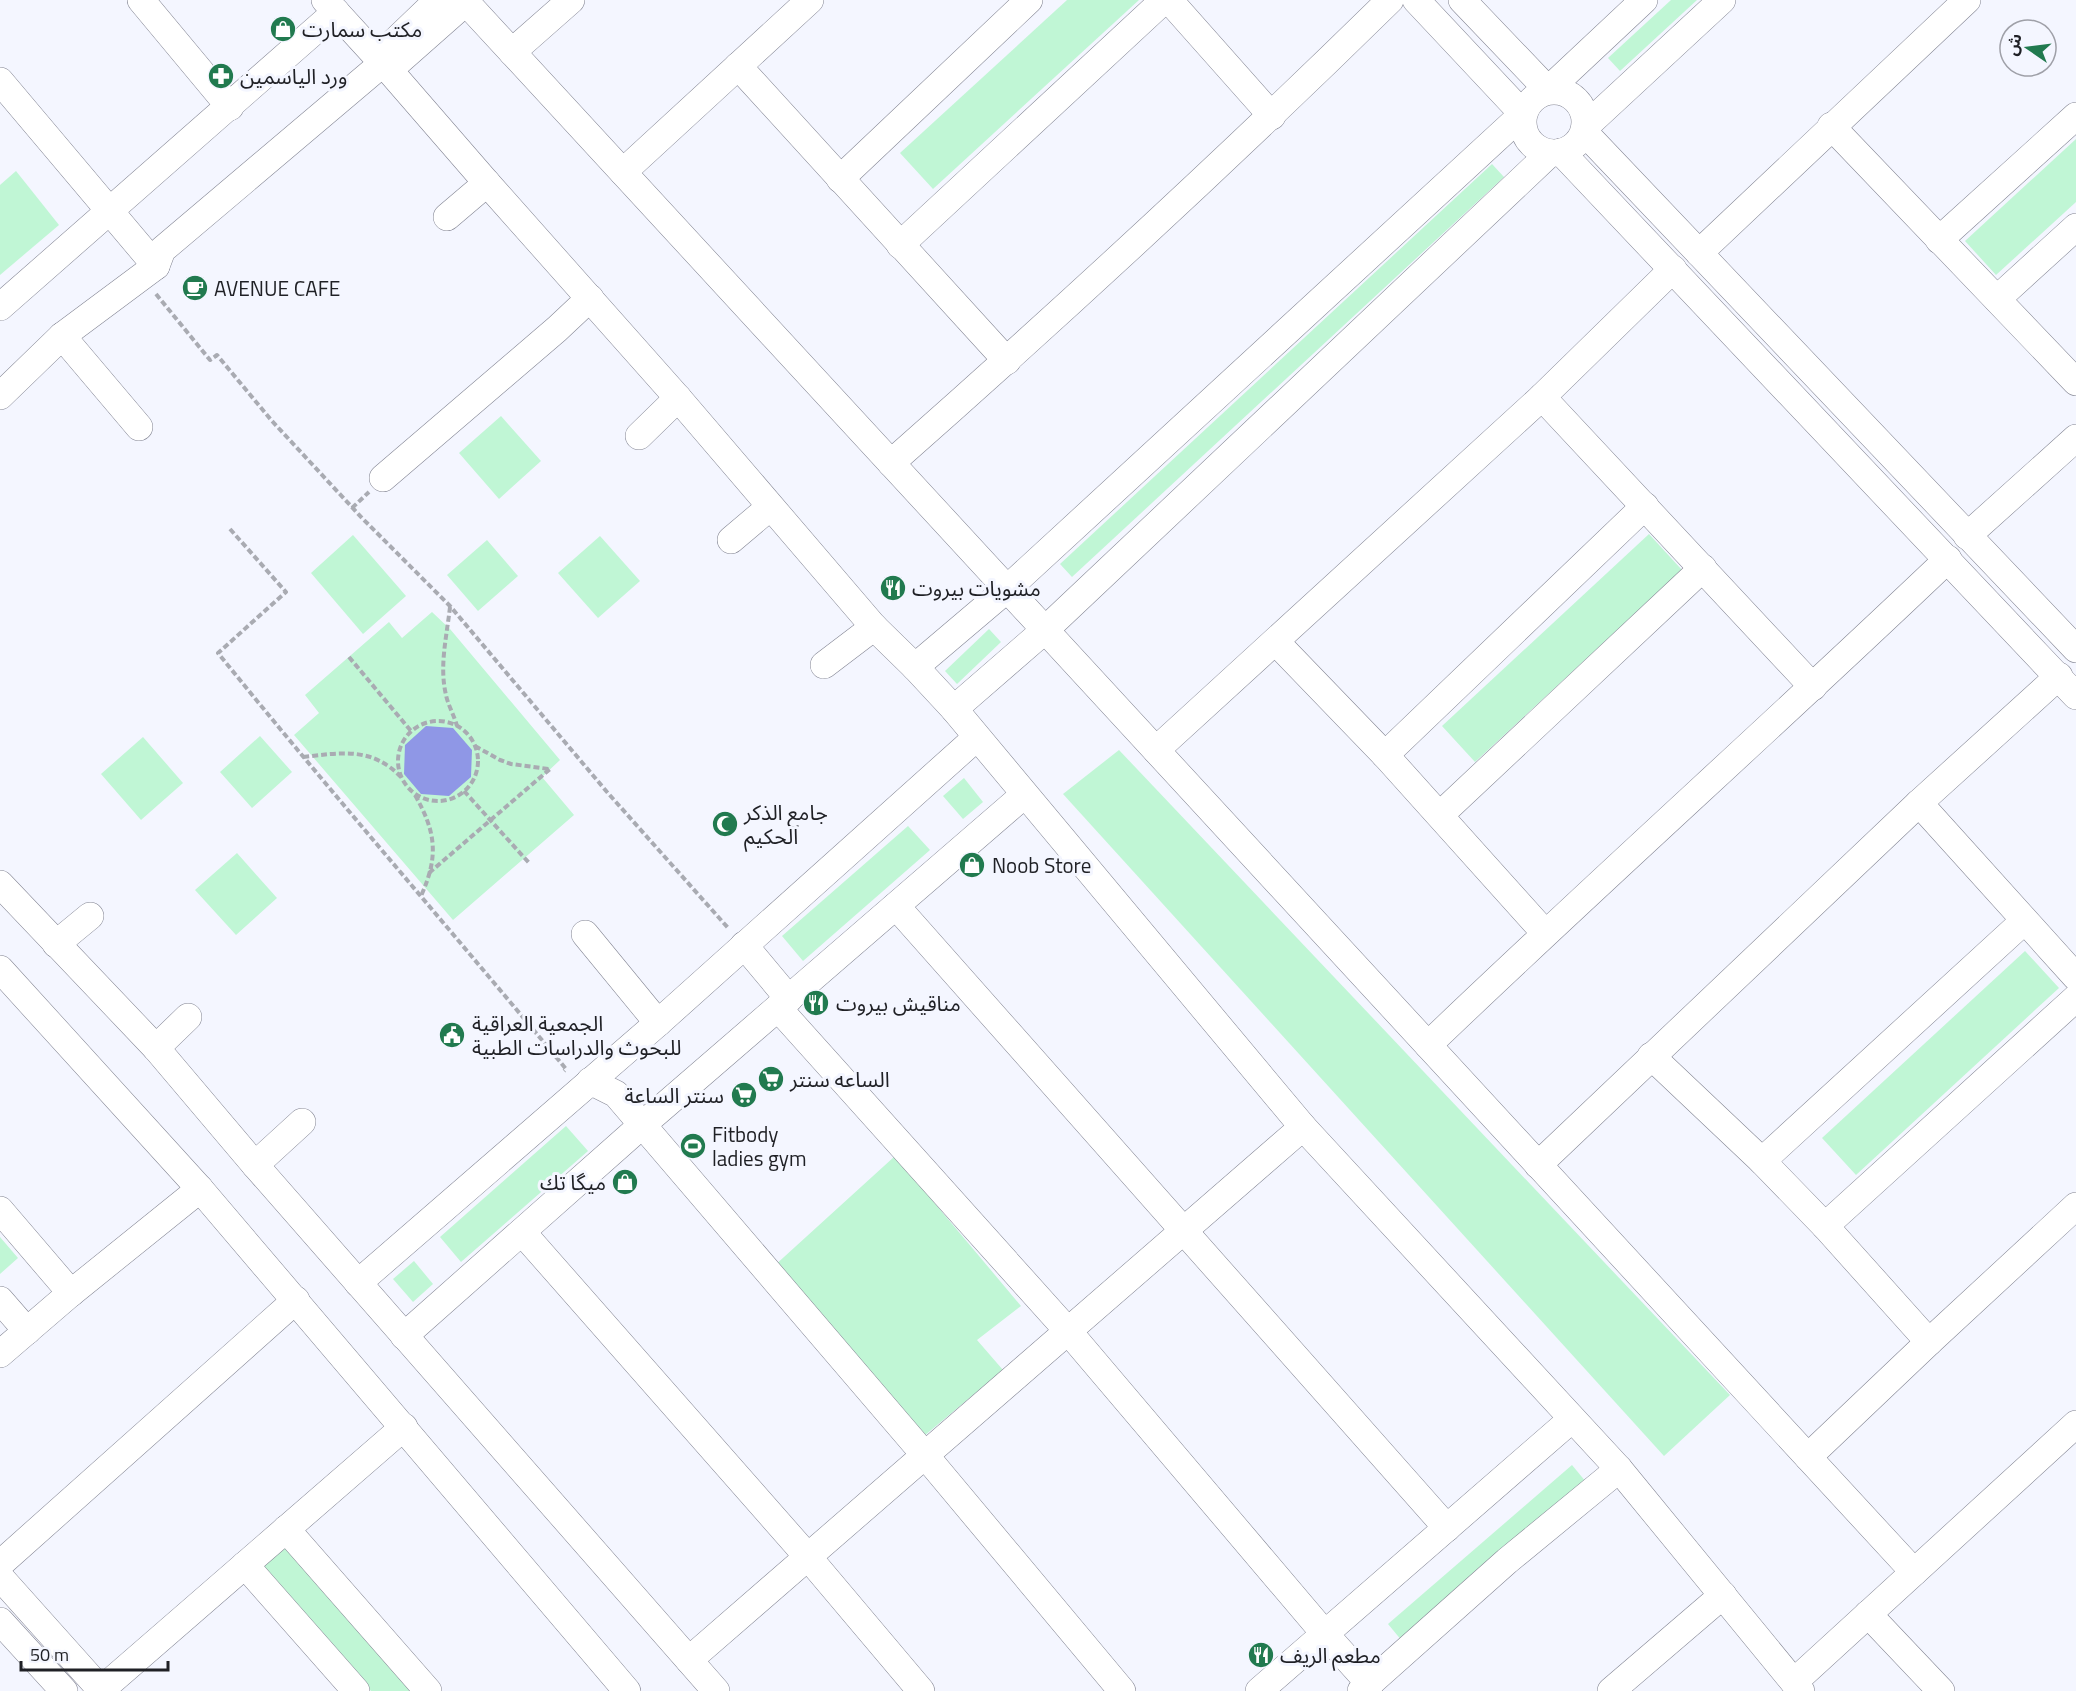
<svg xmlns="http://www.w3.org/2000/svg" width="2076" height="1691" font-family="'Titillium Web','Noto Sans Arabic',sans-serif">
<rect width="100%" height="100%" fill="#f4f6ff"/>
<g fill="#c0f6d5">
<polygon points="1067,0 1139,0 933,189 900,153"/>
<polygon points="1671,0 1697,0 1620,71 1608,58"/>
<polygon points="2076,139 2076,202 1996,275 1965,241"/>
<polygon points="1492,164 1504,177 1072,577 1060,564"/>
<polygon points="16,171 59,225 0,275 0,185"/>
<polygon points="501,416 541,461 499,499 459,453"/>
<polygon points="1649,534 1682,570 1475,762 1442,726"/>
<polygon points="353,535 406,596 363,634 311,573"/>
<polygon points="600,536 640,581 598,618 558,573"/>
<polygon points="487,540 518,576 478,611 447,575"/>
<polygon points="432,612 450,629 560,760 542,777 574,815 453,920 294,735 319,713 305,695 389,622 402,638"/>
<polygon points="989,629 1001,642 957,684 945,671"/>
<polygon points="260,736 292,772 252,808 220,772"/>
<polygon points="143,737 183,783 141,820 101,774"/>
<polygon points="1119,750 1730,1395 1664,1456 1063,794"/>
<polygon points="964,778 983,802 963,819 943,796"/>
<polygon points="908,826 930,850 803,961 782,936"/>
<polygon points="237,853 277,898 236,935 195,890"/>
<polygon points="2025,951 2059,988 1856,1175 1822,1138"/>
<polygon points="566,1126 588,1151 461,1262 440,1237"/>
<polygon points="895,1156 1021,1306 977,1340 1003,1370 918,1441 773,1267"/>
<polygon points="0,1237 18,1258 0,1274"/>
<polygon points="414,1261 433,1284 413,1302 393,1279"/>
<polygon points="1572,1465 1591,1488 1407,1647 1388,1624"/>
<polygon points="283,1543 413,1691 371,1691 260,1564"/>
</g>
<polygon fill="#8f97e6" points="426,726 453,728 472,750 471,777 449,796 421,794 404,774 405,745"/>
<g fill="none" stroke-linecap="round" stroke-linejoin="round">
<g stroke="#838593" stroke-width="28">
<g id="minor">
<polyline points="141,0 230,107"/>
<polyline points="325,0 389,70 487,183 678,398 874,627 915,667 954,709 1303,1127 1619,1469 1801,1691"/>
<polyline points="464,0 1914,1572"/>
<polyline points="1169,0 1272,116"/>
<polyline points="1462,0 1548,90 1644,0"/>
<polyline points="391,45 438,0"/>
<polyline points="512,52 571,0"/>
<polyline points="738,66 1007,361"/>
<polyline points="389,70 466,2"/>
<polyline points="0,81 156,266"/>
<circle cx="1554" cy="122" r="31"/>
<polyline points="1586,126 1722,0"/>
<polyline points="1831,126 2076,382"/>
<polyline points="1584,132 2076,649"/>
<polyline points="1561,152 2076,696"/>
<polyline points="623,172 810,0"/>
<polyline points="840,179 1029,0"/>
<polyline points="447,217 487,183"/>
<polyline points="1939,240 2076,116"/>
<polyline points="900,245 1164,0"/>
<polyline points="1699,253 1967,0"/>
<polyline points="1997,299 2076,227"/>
<polyline points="0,307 336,12"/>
<polyline points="62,336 139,427"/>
<polyline points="0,396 62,336 156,266 162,250 383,63"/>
<polyline points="1542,397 1813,687"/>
<polyline points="639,436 678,398"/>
<path d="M891,463c170,-150 337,-304 499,-463"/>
<polyline points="383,478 557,329 590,298"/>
<polyline points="1967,536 2076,438"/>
<polyline points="731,540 770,507"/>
<polyline points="1276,642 1385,755 1545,933"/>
<polyline points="824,665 874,627"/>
<polyline points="915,667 1007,589 1523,114 1416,0"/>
<polyline points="954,709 1045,630 1550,153"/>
<polyline points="1156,750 1542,397 1673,269"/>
<polyline points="1385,755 1645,506"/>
<polyline points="1919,803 2076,977"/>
<polyline points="1440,815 1703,568"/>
<polyline points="0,884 156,1048 255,1165 716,1691"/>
<polyline points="896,906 1447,1528"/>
<polyline points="585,934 658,1023"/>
<polyline points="56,944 90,916"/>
<polyline points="744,945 789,999"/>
<polyline points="0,969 200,1189 627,1691"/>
<polyline points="778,1008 1068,1331 1325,1634 1370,1684"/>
<path d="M1428,1045c171,-164 348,-322 520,-486"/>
<polyline points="156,1048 188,1017"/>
<polyline points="1651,1056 1762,1161 1825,1226 1929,1342"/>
<polyline points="590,1081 616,1094 924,1454 1122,1691"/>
<polyline points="1762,1161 2024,921"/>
<polyline points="255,1165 302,1122"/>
<polyline points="1538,1165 1919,803 2059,676"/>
<polyline points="0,1210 71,1293"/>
<polyline points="1825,1226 2076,998"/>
<polyline points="522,1232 808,1557 921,1691"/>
<polyline points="358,1283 658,1023 976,738"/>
<polyline points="0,1300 27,1331"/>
<polyline points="404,1336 641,1126 1024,795"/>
<polyline points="0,1354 71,1293 200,1189"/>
<polyline points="1808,1457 1929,1342 2076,1206"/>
<polyline points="286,1529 428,1691"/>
<polyline points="0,1564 296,1300"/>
<polyline points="245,1565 356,1691"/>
<polyline points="0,1577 102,1691"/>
<polyline points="1868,1614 1941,1691"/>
<polyline points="0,1621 64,1691"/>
<polyline points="689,1660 1303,1127"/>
<polyline points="1794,1682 2076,1424"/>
<polyline points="101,1690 404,1427"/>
<polyline points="1259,1691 1572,1419"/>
<polyline points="1361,1691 1507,1561 1619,1469"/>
<polyline points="1611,1691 1723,1595"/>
</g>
</g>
<g stroke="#a9abb2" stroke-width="4" stroke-dasharray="6 3" stroke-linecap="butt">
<polyline points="156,294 210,360 217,355 272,421 362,518 450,606 607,792 729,929"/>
<polyline points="352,508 369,492"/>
<path d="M230,529l56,63 -68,61c114,141 233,277 348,416l-2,2"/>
<path d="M450,607c-3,28 -11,59 -4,88 2,10 8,20 11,31"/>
<polyline points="349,657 411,731"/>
<circle cx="438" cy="761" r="40"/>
<polyline points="475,746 500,760 511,764 549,769"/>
<path d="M303,757c37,-4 68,-11 98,20"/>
<polyline points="464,791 530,864"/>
<path d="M415,795c21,37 24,61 6,101"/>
<polyline points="429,873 550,769"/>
</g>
<use href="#minor" stroke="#fff" stroke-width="27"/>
</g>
<defs>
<g id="shop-disc" transform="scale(1.35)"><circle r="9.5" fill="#217a4f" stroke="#f4f6ff"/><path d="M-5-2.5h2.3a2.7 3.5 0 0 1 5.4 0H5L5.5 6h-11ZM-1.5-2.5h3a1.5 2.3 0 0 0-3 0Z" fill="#fff"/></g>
<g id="pharmacy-disc" transform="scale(1.35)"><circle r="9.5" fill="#217a4f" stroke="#f4f6ff"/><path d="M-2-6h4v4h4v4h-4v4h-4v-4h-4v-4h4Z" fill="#fff"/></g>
<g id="cafe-disc" transform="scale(1.35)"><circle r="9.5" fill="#217a4f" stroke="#f4f6ff"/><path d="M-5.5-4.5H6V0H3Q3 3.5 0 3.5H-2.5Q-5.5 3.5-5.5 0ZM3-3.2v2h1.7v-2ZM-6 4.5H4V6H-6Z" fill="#fff"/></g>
<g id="restaurant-disc" transform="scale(1.35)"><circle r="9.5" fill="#217a4f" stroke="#f4f6ff"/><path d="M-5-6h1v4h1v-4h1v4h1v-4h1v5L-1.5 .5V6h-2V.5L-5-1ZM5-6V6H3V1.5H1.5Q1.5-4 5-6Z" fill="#fff"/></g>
<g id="mosque-disc" transform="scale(1.35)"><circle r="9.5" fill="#217a4f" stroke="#f4f6ff"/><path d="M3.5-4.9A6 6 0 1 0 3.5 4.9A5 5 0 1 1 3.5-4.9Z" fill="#fff"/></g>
<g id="civic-disc" transform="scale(1.35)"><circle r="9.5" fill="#217a4f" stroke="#f4f6ff"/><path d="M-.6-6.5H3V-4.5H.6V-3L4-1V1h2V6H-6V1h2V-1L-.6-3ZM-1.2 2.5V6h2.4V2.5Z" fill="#fff"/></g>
<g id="supermarket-disc" transform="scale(1.35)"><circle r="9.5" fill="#217a4f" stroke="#f4f6ff"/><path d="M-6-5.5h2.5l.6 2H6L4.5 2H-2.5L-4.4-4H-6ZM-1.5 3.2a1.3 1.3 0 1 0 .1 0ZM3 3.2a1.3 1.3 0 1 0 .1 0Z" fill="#fff"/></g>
<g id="stadium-disc" transform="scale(1.35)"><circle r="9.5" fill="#217a4f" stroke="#f4f6ff"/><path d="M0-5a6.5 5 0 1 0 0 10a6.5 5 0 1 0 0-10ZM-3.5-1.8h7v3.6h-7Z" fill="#fff"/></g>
</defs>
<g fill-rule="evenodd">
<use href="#shop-disc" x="283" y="29"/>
<use href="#pharmacy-disc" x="221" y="76"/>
<use href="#cafe-disc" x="195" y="288"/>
<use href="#restaurant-disc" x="893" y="588"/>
<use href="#mosque-disc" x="725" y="824"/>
<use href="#shop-disc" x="972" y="865"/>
<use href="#restaurant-disc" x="816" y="1003"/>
<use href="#civic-disc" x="452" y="1035"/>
<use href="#supermarket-disc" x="771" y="1079"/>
<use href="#supermarket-disc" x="744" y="1095"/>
<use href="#stadium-disc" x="693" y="1146"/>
<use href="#shop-disc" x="625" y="1182"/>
<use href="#restaurant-disc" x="1261" y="1655"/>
</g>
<g text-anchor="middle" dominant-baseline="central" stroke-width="6" stroke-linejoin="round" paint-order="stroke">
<g font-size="21" fill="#1f2025" stroke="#f4f6ff" text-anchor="start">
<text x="302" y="29">مكتب سمارت</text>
<text x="240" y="76">ورد الياسمين</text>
<text x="214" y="288">AVENUE CAFE</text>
<text x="912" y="588">مشويات بيروت</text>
<text x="744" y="812">جامع الذكر<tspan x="744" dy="24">الحكيم</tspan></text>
<text x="992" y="865">Noob Store</text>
<text x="836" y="1003">مناقيش بيروت</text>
<text x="472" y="1023">الجمعية العراقية<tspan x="472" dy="24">للبحوث والدراسات الطبية</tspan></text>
<text x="790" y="1079">الساعه سنتر</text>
<text x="724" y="1095" text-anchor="end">سنتر الساعة</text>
<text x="712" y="1134">Fitbody<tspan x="712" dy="24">ladies gym</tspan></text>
<text x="606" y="1182" text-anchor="end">ميگا تك</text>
<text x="1280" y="1655">مطعم الريف</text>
</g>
</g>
<g transform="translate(2028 48) rotate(284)"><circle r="28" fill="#f4f6ff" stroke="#9fa0a8" stroke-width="1.5"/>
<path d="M0-4.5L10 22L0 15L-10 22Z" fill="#217a4f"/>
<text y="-9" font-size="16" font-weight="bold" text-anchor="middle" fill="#1f2025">ش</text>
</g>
<path d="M21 1661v9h147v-9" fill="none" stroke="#1f2025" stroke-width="3"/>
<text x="30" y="1661" font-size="18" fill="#1f2025" stroke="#f4f6ff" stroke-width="4.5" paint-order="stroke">50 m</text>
</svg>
